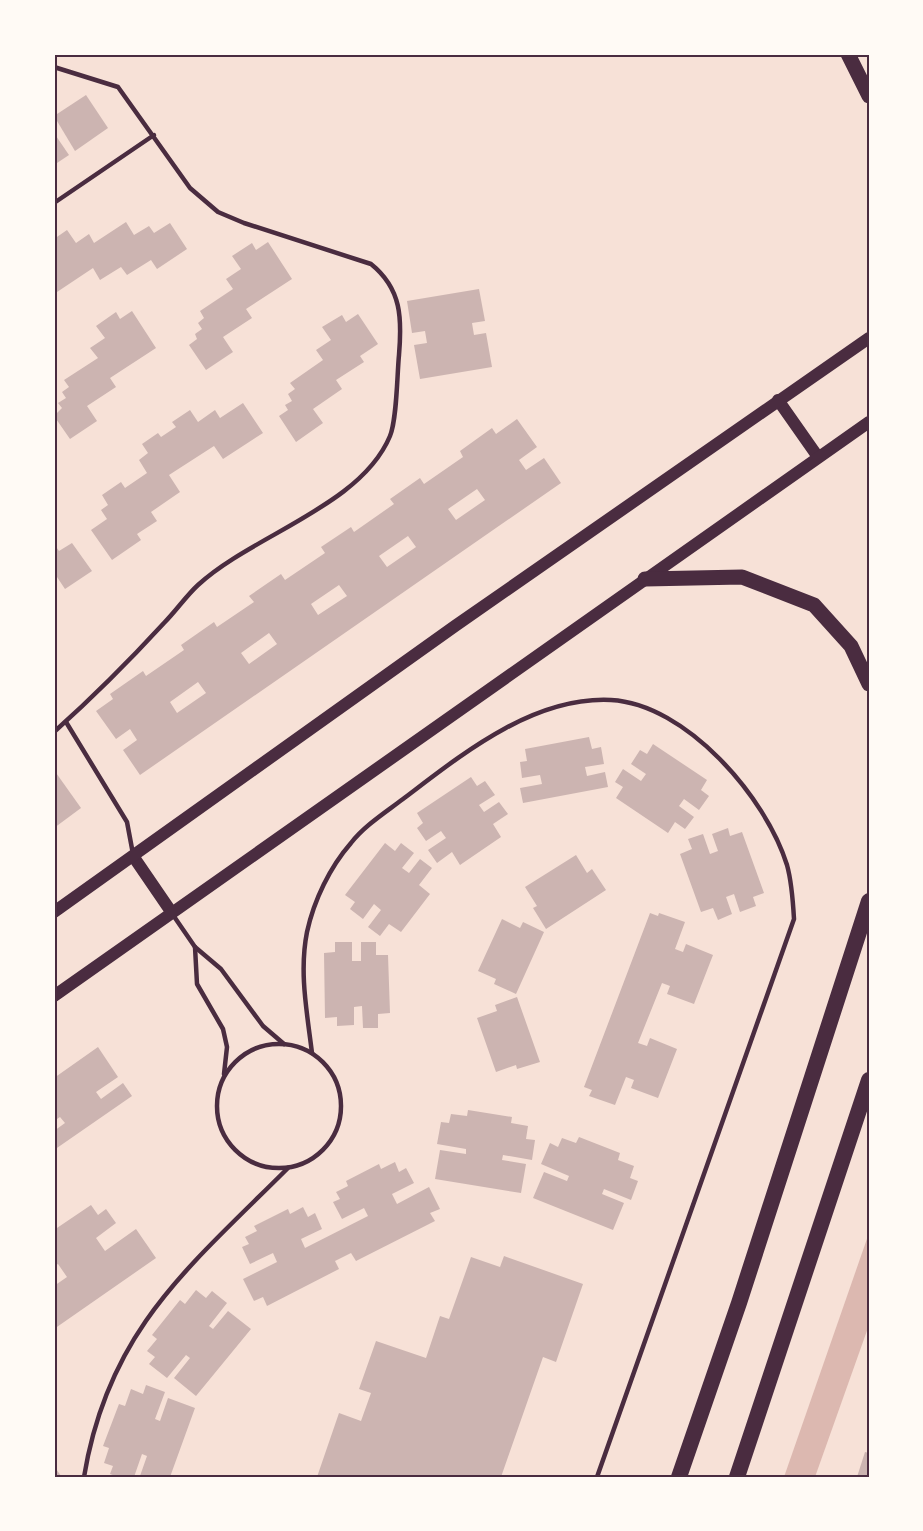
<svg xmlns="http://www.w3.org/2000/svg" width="923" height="1531" font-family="'Source Sans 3',sans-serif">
<rect width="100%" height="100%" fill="#f7e1d7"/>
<polygon fill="#dcb8b0" points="869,1233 869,1325 815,1477 784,1477"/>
<g fill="#ccb4b1" fill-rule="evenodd">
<polygon points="86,95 108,128 75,151 54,116"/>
<polygon points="54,133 69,155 54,165"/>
<polygon points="126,222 134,235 149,226 154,233 170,223 187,249 157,269 151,260 127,275 121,267 100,280 93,268 54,294 54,239 67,230 76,243 89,234 94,243"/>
<polygon points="268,242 292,279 246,309 252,318 223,337 233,352 206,370 189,345 197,339 195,334 202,329 198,323 204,318 200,311 233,289 226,279 241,269 232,256 252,243 256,250"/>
<polygon points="479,289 485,321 472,323 474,335 486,333 492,367 420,379 414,345 427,343 425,331 412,333 407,301"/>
<polygon points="132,311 156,348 110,378 116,387 87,406 97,421 70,439 54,416 62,408 58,403 66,398 62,392 69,387 64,380 98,358 90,348 105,338 96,326 116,312 120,319"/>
<polygon points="358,314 378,344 360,356 364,362 336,380 342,389 313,409 323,423 296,442 279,416 288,410 285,405 292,401 288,394 295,389 290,383 323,360 316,350 331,340 322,327 342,315 346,322"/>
<polygon points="243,403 263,433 223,459 214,446 169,475 180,492 151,512 157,521 137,534 141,540 112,560 91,530 107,519 101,510 108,505 102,495 121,482 125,488 147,473 139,460 148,453 142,444 158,433 161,437 176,427 172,422 190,410 198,422 215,410 220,418"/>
<path d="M517,419l20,28 -18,13 7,10 18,-12 17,25 -421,292 -17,-25 14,-10 -7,-11 -14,10 -20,-28 17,-12 -3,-5 33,-23 3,5 38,-26 -3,-5 33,-23 3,5 37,-25 -5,-6 32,-22 4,6 40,-27 -4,-6 30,-20 3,5 40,-28 -4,-5 30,-21 4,6 39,-27 -3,-6 32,-23 4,6zM477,489l8,11 -29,20 -8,-11zM408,536l8,11 -29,20 -8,-11zM339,585l8,11 -29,19 -7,-11zM269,633l8,11 -28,20 -8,-11zM198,682l8,11 -29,20 -7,-11z"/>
<polygon points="72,543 92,571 65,589 57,577 54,579 54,544 59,551"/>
<polygon points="589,737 592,749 601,747 604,764 585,767 587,776 605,772 608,787 523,803 520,788 542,784 540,775 522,778 520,762 527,761 525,749"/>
<polygon points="653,744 707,780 701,790 709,796 699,810 684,799 679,806 694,817 685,829 675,822 668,833 616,798 623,787 615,782 623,769 641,781 646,774 631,764 640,750 647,754"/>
<polygon points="54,770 81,808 54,828"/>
<polygon points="471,777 477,786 485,781 495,795 479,805 484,812 499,802 508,814 493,824 501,837 460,865 452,852 437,863 428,850 446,838 441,831 426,841 417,828 423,823 417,813"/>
<polygon points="728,828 730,836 742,832 764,893 753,897 756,906 740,912 734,894 726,897 732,914 718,920 713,908 701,912 680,854 692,849 688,839 703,834 710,854 718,851 712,834"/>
<polygon points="385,843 395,851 401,843 414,853 402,868 409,873 420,859 432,868 419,885 430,894 401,932 389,924 380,936 368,927 381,910 374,904 363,919 350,909 355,902 345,895"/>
<polygon points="576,855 587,873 592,869 606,890 546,929 533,908 537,906 525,887"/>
<polygon points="650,913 658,916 659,913 685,922 675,949 683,952 686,944 713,955 694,1004 667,994 670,986 662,983 638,1043 647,1046 650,1038 677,1049 658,1098 631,1088 634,1080 626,1077 615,1105 589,1096 592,1090 584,1087"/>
<polygon points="502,919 520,928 523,922 544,932 516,994 494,984 496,979 478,971"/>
<polygon points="335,942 352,942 352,961 361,961 361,942 376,942 376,955 388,955 390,1013 378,1014 378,1028 363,1028 362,1006 354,1007 354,1025 337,1026 337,1017 325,1018 324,953 335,952"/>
<polygon points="517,997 540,1062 517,1069 516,1065 496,1072 477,1018 497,1011 495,1005"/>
<polygon points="98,1047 118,1077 96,1092 101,1099 123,1083 132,1096 54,1150 54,1131 65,1123 60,1117 54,1121 54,1078"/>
<polygon points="468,1110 512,1117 511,1123 528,1126 526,1139 535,1140 532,1160 503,1155 502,1160 526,1164 521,1193 435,1179 440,1150 466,1154 466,1149 437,1144 441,1122 449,1123 451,1114 467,1116"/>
<polygon points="579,1137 620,1153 618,1160 634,1166 630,1178 638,1181 631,1200 604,1189 602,1194 624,1203 613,1230 533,1198 544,1172 567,1181 569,1176 541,1164 550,1143 558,1147 562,1138 576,1143"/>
<polygon points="395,1162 399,1172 406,1168 414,1183 392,1194 397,1204 429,1187 440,1209 430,1213 435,1221 356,1261 351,1253 335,1261 339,1269 267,1306 263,1297 254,1301 243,1279 277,1262 273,1253 250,1264 242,1247 249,1244 245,1237 257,1231 254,1226 288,1209 290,1214 303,1207 308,1217 315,1213 322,1229 301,1239 305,1248 368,1216 364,1208 342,1219 333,1202 340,1199 336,1192 348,1186 346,1181 379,1164 381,1169"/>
<polygon points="91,1205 98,1215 106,1209 116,1223 96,1238 105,1251 136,1229 156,1258 54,1329 54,1286 67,1277 58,1264 54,1266 54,1230"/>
<polygon points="504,1256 583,1284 556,1362 543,1357 501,1477 317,1477 339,1413 361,1421 371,1393 359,1389 376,1341 426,1358 440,1316 449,1319 471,1257 500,1267"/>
<polygon points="196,1290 206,1298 212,1291 227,1303 209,1326 213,1329 228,1311 251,1329 196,1396 174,1378 190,1358 186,1355 167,1378 149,1364 155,1357 147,1351 157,1339 152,1335 180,1300 185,1304"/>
<polygon points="146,1385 165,1392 155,1419 160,1421 168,1398 195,1408 170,1477 140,1476 147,1456 142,1454 134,1477 118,1477 110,1474 113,1466 104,1463 109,1448 103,1446 119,1404 125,1406 131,1389 143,1394"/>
<polygon points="865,1452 869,1453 869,1477 857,1477"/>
<polygon points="54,1466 61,1476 59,1477 54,1477"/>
</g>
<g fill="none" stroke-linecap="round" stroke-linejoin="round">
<g stroke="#4a2c40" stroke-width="4.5">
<path d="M54,67l64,20 72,101 28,24 26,11 127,41c31,25 31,55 28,91 -2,20 -2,64 -9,81 -29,70 -138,99 -192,149 -12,11 -22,26 -34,38 -34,37 -72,75 -110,109"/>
<polyline points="54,203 154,135"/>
<polyline points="66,722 127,822 133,854"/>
<polyline points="173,915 195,947 221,969 263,1026 284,1044"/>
<polyline points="195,947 197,984 223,1029 227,1047 224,1074"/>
<circle cx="279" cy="1106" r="62"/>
<path d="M312,1053c-5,-41 -13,-81 -5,-121 7,-32 23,-65 44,-89 13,-17 35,-31 52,-44 58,-44 130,-103 208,-99 75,4 155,97 176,165 5,18 6,36 7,54l-197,558"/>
<path d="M84,1477c24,-147 105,-210 204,-309"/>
</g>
<g stroke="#4a2c40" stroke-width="12">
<polyline points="778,400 818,457"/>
<polyline points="133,856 172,913"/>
<polyline points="54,912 455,626 869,338"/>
<polyline points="54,996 869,422"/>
</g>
<g stroke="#4a2c40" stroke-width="15">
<polyline points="848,54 869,96"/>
<polyline points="645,579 742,577 814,605 851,646 869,684"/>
</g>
<g stroke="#4a2c40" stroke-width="16">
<polyline points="679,1477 739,1303 869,901"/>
<polyline points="737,1477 869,1080"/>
</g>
</g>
<rect width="923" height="1531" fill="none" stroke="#fffaf5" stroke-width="111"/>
<rect x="56" y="56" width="812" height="1420" fill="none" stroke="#4a2c40" stroke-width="2"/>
</svg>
